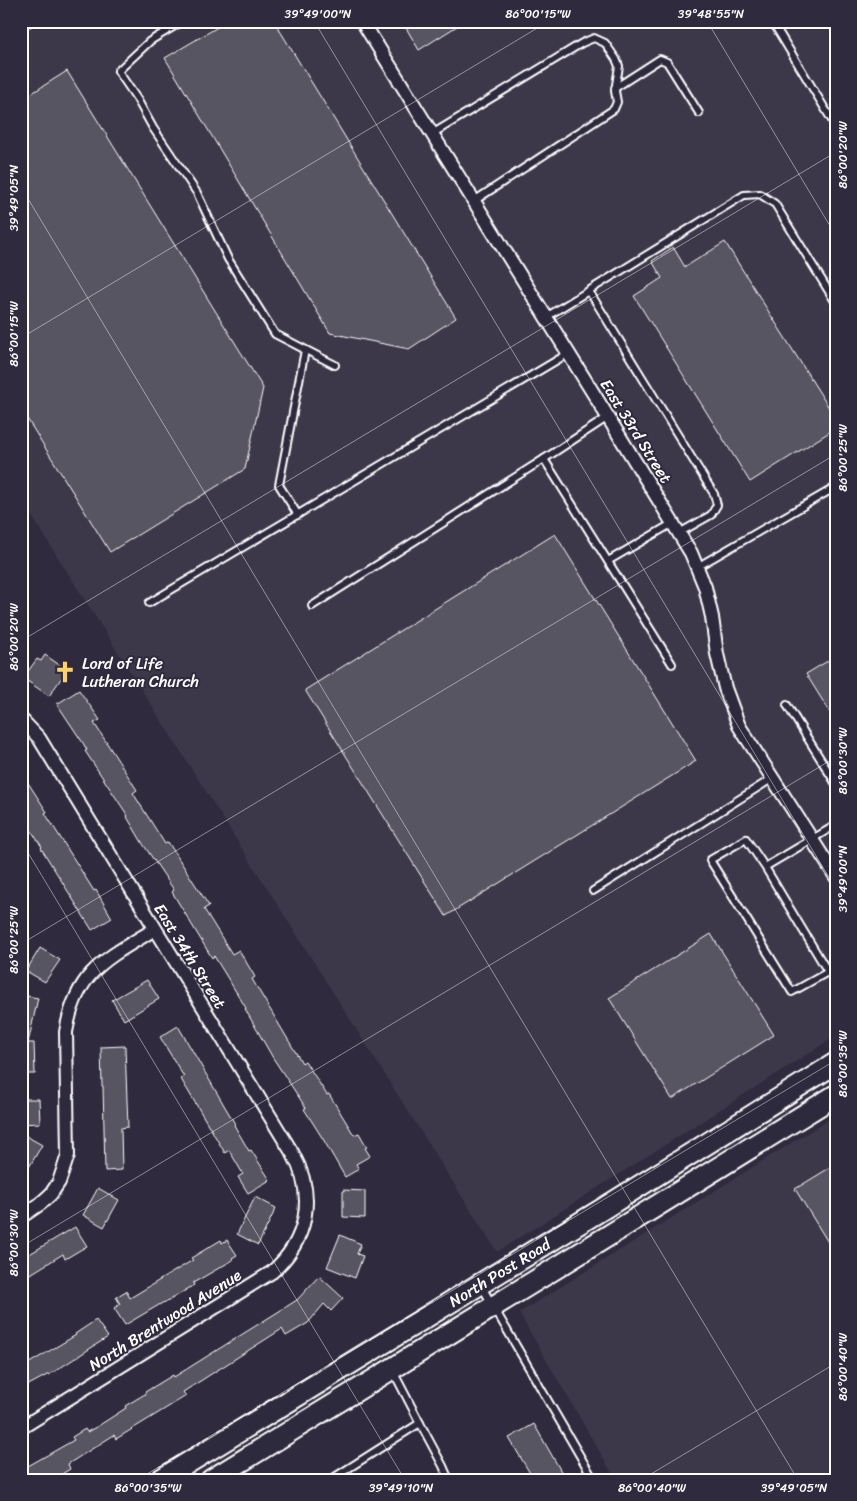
<svg xmlns="http://www.w3.org/2000/svg" width="857" height="1501" font-family="Sriracha,sans-serif">
<rect width="100%" height="100%" fill="#2f2a3d"/>
<filter id="ink" filterUnits="userSpaceOnUse"><feTurbulence type="fractalNoise" baseFrequency=".02" numOctaves="2"/><feDisplacementMap in="SourceGraphic" scale="10" xChannelSelector="R" yChannelSelector="G"/><feConvolveMatrix kernelMatrix="1 2 1 2 8 2 1 2 1" color-interpolation-filters="sRGB"/></filter>
<g filter="url(#ink)">
<g fill="#3c3749">
<polygon points="21,21 836,21 836,1036 497,1252 21,499"/>
<polygon points="836,1115 836,1480 616,1480 519,1313"/>
</g>
<g fill="#595564" stroke="#fff">
<polygon points="228,21 274,21 456,318 409,349 330,333 165,58"/>
<polygon points="402,21 465,21 419,50"/>
<polygon points="67,71 263,388 245,469 110,552 21,409 21,100"/>
<polygon points="725,242 836,419 836,428 750,482 634,296 662,278 652,261 673,247 685,267"/>
<polygon points="555,534 696,761 446,916 305,690"/>
<polygon points="45,655 67,670 49,696 23,678 37,659 41,661"/>
<polygon points="836,656 836,722 806,674"/>
<polygon points="79,690 100,720 94,723 137,790 133,793 165,844 168,842 209,906 204,909 232,954 239,950 255,977 252,979 302,1063 305,1061 327,1095 329,1094 354,1135 359,1133 367,1147 365,1148 370,1156 356,1164 359,1169 345,1177 323,1139 304,1109 306,1108 273,1058 245,1009 246,1008 214,956 212,958 172,892 174,890 143,844 127,817 128,816 85,751 87,750 83,743 57,704"/>
<polygon points="21,772 47,812 45,813 94,891 96,890 112,918 92,930 41,848 42,847 27,824 26,825 21,817"/>
<polygon points="711,934 774,1035 672,1099 609,998"/>
<polygon points="40,948 60,960 45,982 26,971"/>
<polygon points="147,980 159,999 124,1020 112,1000"/>
<polygon points="21,995 38,998 28,1043 34,1043 35,1074 21,1074"/>
<polygon points="178,1026 235,1124 234,1125 249,1151 251,1150 270,1180 248,1193 238,1177 243,1174 229,1150 225,1153 181,1079 184,1077 160,1037"/>
<polygon points="125,1046 128,1127 121,1128 122,1170 105,1171 103,1086 102,1086 101,1047"/>
<polygon points="21,1099 39,1099 40,1123 21,1124"/>
<polygon points="26,1136 42,1145 21,1181 21,1144"/>
<polygon points="836,1164 836,1255 795,1189"/>
<polygon points="98,1188 119,1200 104,1227 83,1215"/>
<polygon points="343,1190 365,1191 365,1218 343,1217"/>
<polygon points="255,1197 276,1208 258,1245 237,1234"/>
<polygon points="75,1227 87,1246 65,1259 63,1254 21,1280 21,1259"/>
<polygon points="340,1235 361,1244 357,1254 363,1256 355,1278 327,1267"/>
<polygon points="221,1240 222,1243 227,1240 237,1255 232,1258 233,1260 193,1283 194,1285 165,1303 164,1302 125,1325 114,1308 120,1304 116,1297 126,1291 130,1298 193,1260 191,1258"/>
<polygon points="319,1276 343,1298 331,1311 324,1304 308,1323 286,1336 282,1329 183,1392 186,1396 116,1439 114,1435 68,1464 70,1469 52,1480 21,1480 21,1470 74,1440 72,1437 85,1429 87,1432 98,1426 126,1408 125,1406 145,1394 145,1392 173,1375 174,1377 297,1300"/>
<polygon points="96,1320 108,1337 49,1375 49,1374 21,1389 21,1368 76,1335 75,1334"/>
<polygon points="534,1424 566,1480 534,1480 509,1438"/>
</g>
<g fill="none" stroke-linecap="round" stroke-linejoin="round">
<g stroke="#fff" stroke-width="10">
<g id="service">
<polyline points="183,21 150,41 118,71 137,99 153,128 197,193 228,259 275,334 335,365"/>
<polyline points="772,21 836,127"/>
<polyline points="615,88 660,59 667,62 699,113"/>
<polyline points="432,134 582,43 594,38 605,43 616,59 619,66 615,91 617,102 614,109 474,201"/>
<polyline points="589,291 714,494 717,505 711,515 679,533"/>
<polyline points="546,317 744,195 760,194 775,204 836,303"/>
<polyline points="544,459 608,417"/>
<polyline points="298,515 279,485 305,350"/>
<polyline points="608,561 673,523"/>
<polyline points="697,567 836,487"/>
<polyline points="149,603 569,353"/>
<polyline points="312,606 544,459 672,664"/>
<polyline points="787,705 836,784"/>
<polyline points="765,867 746,839 710,860 792,992 828,972 765,867 836,825"/>
<polyline points="593,891 773,778"/>
<polyline points="482,1287 594,1480"/>
<polyline points="393,1371 420,1423"/>
<polyline points="330,1480 420,1423 443,1466 449,1480"/>
</g>
</g>
<g stroke="#fff" stroke-width="16">
<g id="minor">
<polyline points="362,21 595,396 691,553 705,587 712,617 717,654 725,688 739,726 836,877"/>
<path d="M21,719l18,19 254,416c23,42 15,86 -21,118l-251,156"/>
<path d="M21,1217l19,-13 11,-10 8,-12 9,-27 -2,-123c10,-61 40,-73 89,-103"/>
</g>
</g>
<g stroke="#fff" stroke-width="24">
<g id="primary">
<path id="s1" d="M160,1480l441,-270 235,-147"/>
<polyline points="211,1480 587,1249 836,1095"/>
</g>
</g>
<use href="#service" stroke="#2f2a3d" stroke-width="6"/>
<use href="#minor" stroke="#2f2a3d" stroke-width="12"/>
<use href="#primary" stroke="#2f2a3d" stroke-width="20"/>
</g>
</g>
<path fill="none" stroke="#fff" stroke-width="1" stroke-opacity="0.45" d="M314,21l522,868M707,21l129,215M21,35l24,-14M21,187l777,1293M21,338l528,-317M21,641l815,-489M21,841l384,639M21,944l815,-490M21,1247l815,-490M137,1480l699,-420M641,1480l195,-117"/>
<defs>
<g id="church-bare" transform="scale(1.725)"><path d="M-1.2-6h2.4v3.5h3.3v2.4h-3.3V6h-2.4V-.1h-3.3v-2.4h3.3Z" fill="#ffd166" stroke="#2f2a3d" stroke-width="2.5" paint-order="stroke"/></g>
</defs>
<g fill-rule="evenodd">
<use href="#church-bare" x="65" y="672"/>
</g>
<g text-anchor="middle" dominant-baseline="central" stroke-width="4" stroke-linejoin="round" paint-order="stroke">
<g font-size="16" fill="#fff" stroke="#2f2a3d">
<text transform="translate(636 431) rotate(58)">East 33rd Street</text>
<text transform="translate(190 956) rotate(58)">East 34th Street</text>
<text stroke="none"><textPath href="#s1" startOffset="398">North Post Road</textPath></text>
<text transform="translate(165 1320) rotate(-32)">North Brentwood Avenue</text>
</g>
<g font-size="16" fill="#fff" stroke="#2f2a3d" text-anchor="start">
<text x="82" y="663">Lord of Life<tspan x="82" dy="18">Lutheran Church</tspan></text>
</g>
</g>
<rect width="857" height="1501" fill="none" stroke="#2f2a3d" stroke-width="55"/>
<rect x="28" y="28" width="802" height="1446" fill="none" stroke="#fff" stroke-width="2"/>
<g font-size="12" text-anchor="middle" fill="#fff">
<text x="318" y="18">39°49'00"N</text>
<text x="538" y="18">86°00'15"W</text>
<text x="711" y="18">39°48'55"N</text>
<text transform="translate(843 155) rotate(-90)" y="4">86°00'20"W</text>
<text transform="translate(14 198) rotate(-90)" y="4">39°49'05"N</text>
<text transform="translate(14 334) rotate(-90)" y="4">86°00'15"W</text>
<text transform="translate(843 458) rotate(-90)" y="4">86°00'25"W</text>
<text transform="translate(14 637) rotate(-90)" y="4">86°00'20"W</text>
<text transform="translate(843 761) rotate(-90)" y="4">86°00'30"W</text>
<text transform="translate(843 879) rotate(-90)" y="4">39°49'00"N</text>
<text transform="translate(14 940) rotate(-90)" y="4">86°00'25"W</text>
<text transform="translate(843 1064) rotate(-90)" y="4">86°00'35"W</text>
<text transform="translate(14 1243) rotate(-90)" y="4">86°00'30"W</text>
<text transform="translate(843 1367) rotate(-90)" y="4">86°00'40"W</text>
<text x="148" y="1492">86°00'35"W</text>
<text x="401" y="1492">39°49'10"N</text>
<text x="652" y="1492">86°00'40"W</text>
<text x="794" y="1492">39°49'05"N</text>
</g>
</svg>
